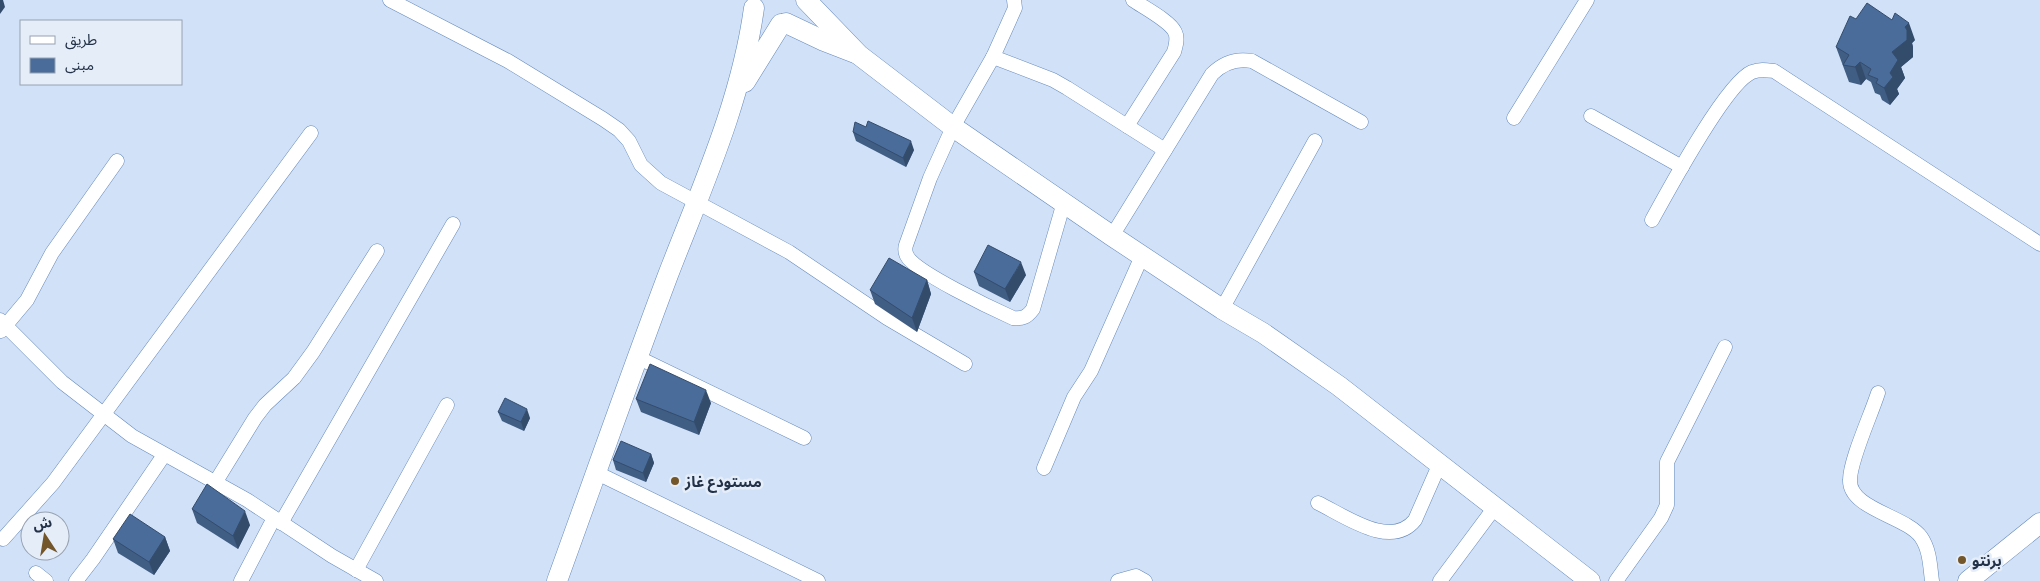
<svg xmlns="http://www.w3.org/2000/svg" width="2040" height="581" font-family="Poppins,'Noto Sans Arabic',sans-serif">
<rect width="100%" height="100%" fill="#d1e1f7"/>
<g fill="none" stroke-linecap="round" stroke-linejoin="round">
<g stroke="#658abc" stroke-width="15">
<g id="street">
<polyline points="390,0 508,61 603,119 619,130 629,141 641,165 661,183 789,252 887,318 965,364"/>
<path d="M1014,0l1,8 -22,49 -40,70 -23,51 -24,67c-1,3 -1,7 1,11 8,16 86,53 106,62 10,1 14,-1 20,-9l31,-107"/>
<polyline points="993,57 1053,80 1067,88 1165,150"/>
<polyline points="1591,116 1682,167"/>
<polyline points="1514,118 1587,0"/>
<path d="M1127,126l47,-74c2,-7 4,-14 1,-20 -5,-11 -32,-25 -42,-32"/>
<path d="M1652,220c16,-29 74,-137 100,-148 8,-3 14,-2 22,-1l266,173"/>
<path d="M1112,236l100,-162c11,-11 24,-16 40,-13l109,61"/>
<polyline points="1222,309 1315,141"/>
<polyline points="0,320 62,382 132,436 247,500 332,556 376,581"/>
<polyline points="1,331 27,300 52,253 117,161"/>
<polyline points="637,357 804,438"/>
<path d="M1878,393c-7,22 -28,67 -28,87 -1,29 56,36 71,57 9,13 9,29 11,44"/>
<polyline points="1044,468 1074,397 1091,371 1142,256"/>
<polyline points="597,473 818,581"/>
<polyline points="215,483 255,418 265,405 294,378 313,352 377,251"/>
<path d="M1318,503c27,13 73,47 97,17l25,-57"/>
<polyline points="281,523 453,224"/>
<polyline points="3,539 53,483 311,133"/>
<polyline points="356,570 447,405"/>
<polyline points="36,573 46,581"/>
<polyline points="76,581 93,559 164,455"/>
<polyline points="241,581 274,518"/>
<polyline points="1118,581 1136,576 1145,581"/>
<polyline points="1440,581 1495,507"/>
<polyline points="1616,581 1661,518 1667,505 1667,462 1725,347"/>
</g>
</g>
<g stroke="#658abc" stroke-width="21">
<g id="secondary">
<polyline points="806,0 859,55 953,127 1112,236 1222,309 1263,333 1339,386 1590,581"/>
<polyline points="786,23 824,41 855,53"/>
<polyline points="745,82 781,24"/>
<path d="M557,581c37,-102 73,-205 111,-306 34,-88 73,-173 86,-267"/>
<polyline points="1968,581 2040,523"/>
</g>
</g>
<use href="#street" stroke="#fff" stroke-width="14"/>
<use href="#secondary" stroke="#fff" stroke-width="20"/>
</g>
<g fill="#405d84">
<polygon points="1915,40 1912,43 1913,47 1913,57 1901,67 1905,78 1897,89 1899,94 1890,105 1882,100 1880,95 1875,93 1871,82 1866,79 1861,85 1849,82 1836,47"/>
<polygon points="866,127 914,150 906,167 856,141 853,132"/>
<polygon points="974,272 1026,275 1010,302 979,286"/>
<polygon points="927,280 931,294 917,332 875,304 870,290"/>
<polygon points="636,399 711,403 699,435 641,412"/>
<polygon points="498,412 530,418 524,431 502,421"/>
<polygon points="651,454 654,463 646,482 616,470 613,460"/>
<polygon points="192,509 250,525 238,549 197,523"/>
<polygon points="165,537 170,551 154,575 118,553 113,539"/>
</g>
<g fill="#344c6c">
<polygon points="0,0 3,0 5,7 0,14"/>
<polygon points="1909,23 1915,40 1912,43 1913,47 1913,57 1901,67 1905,78 1897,89 1899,94 1890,105 1884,88 1890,73 1892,52 1905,27"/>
<polygon points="1860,62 1866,79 1861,85 1855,67"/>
<polygon points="911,141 914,150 906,167 903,158"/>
<polygon points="1021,262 1026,275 1010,302 1005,289"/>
<polygon points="927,280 931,294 917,332 912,318"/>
<polygon points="706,390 711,403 699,435 694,422"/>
<polygon points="527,409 530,418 524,431 521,422"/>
<polygon points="651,454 654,463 646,482 643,473"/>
<polygon points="245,511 250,525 238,549 233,536"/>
<polygon points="165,537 170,551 154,575 149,562"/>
</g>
<g fill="#4a6c9a" stroke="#344c6c">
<polygon points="1867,3 1892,20 1895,13 1909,23 1905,27 1907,30 1907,40 1892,52 1898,60 1890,73 1893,77 1884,88 1876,83 1878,79 1868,75 1871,69 1860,62 1855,67 1843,65 1849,55 1836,47 1850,16 1856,19"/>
<polygon points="868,121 911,141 903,158 853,132 855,122 866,127"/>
<polygon points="988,245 1021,262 1005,289 974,272"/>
<polygon points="889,258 927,280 912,318 870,290"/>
<polygon points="650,364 706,390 694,422 636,399"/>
<polygon points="505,398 527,409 521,422 498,412"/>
<polygon points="621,441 651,454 643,473 613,460"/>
<polygon points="207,484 245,511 233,536 192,509"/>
<polygon points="130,514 165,537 149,562 113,539"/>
</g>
<g fill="#73562a" stroke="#e5edf9" stroke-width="2">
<circle cx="675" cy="481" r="5"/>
<circle cx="1962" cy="560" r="5"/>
</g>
<g text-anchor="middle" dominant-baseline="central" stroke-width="5" stroke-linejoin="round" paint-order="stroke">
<g font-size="15" font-weight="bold" fill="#233248" stroke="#e5edf9" text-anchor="start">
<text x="685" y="481">مستودع غاز</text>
<text x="1972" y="560">برنتو</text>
</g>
</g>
<rect x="20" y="20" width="162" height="65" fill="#e5edf9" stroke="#97a2b2"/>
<rect x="30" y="36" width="25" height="8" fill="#ffffff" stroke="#97a2b2"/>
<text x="65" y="45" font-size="15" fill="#233248">طريق</text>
<rect x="30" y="58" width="25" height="15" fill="#4a6c9a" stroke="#97a2b2"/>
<text x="65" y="70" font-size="15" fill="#233248">مبنى</text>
<g transform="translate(45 536) rotate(348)"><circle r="24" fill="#e5edf9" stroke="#97a2b2"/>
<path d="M0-4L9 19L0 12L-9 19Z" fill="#73562a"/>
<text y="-8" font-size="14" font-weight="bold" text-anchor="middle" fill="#233248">ش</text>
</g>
</svg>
